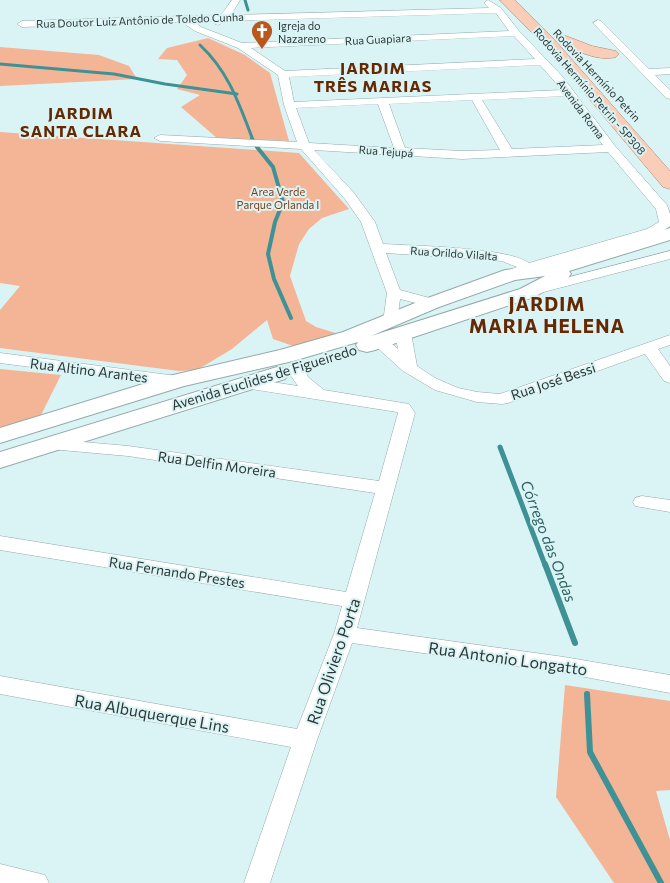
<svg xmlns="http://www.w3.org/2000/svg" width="670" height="883" font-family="Commissioner,sans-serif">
<rect width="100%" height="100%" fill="#daf4f5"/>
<g fill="#f4b496">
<polygon points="208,38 245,55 270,73 289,141 218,139 181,107 200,95 177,89 187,75 177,60 158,59 167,48"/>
<polygon points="0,47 99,55 129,66 137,79 0,86"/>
<polygon points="0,132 299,153 349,209 322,218 309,229 299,244 290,276 306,321 316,327 342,335 296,347 273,339 267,320 232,349 197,370 179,371 0,348 0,310 20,286 0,283"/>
<polygon points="0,369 61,375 38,421 0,430"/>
<polygon points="565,685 670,701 670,790 656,791 670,840 670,883 614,883 556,797"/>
</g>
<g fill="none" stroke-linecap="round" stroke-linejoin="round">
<g stroke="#3e9295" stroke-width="3">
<polyline points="245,0 248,10"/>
<path d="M200,45c29,27 39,59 53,95"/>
<polyline points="0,64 114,74 165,84 237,94"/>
</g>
<g stroke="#3e9295" stroke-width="4">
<polyline points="252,139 254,143"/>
<polyline points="257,147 273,167 283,202 275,222 268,254 274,279 291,318"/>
</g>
<polyline stroke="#3e9295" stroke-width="5" points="500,447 545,565"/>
<g stroke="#3e9295" stroke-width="6">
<polyline points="545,564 575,643"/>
<polyline points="587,694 590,752 661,883"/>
</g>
<g stroke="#92aaab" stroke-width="1">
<g id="street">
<path d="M232,0h8l-9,15 258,-7 -5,-5 4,-3 13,8 18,23 43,45 53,70 52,59 3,9v12l-13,9 -145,43 -5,-1 -2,-3 2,-3 10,-4 -15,-6 -116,-8 14,37 37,10 2,3 -2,3 -5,1 -32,-8 -2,16 -5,8h-10l-3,-3 4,-5 3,-22 -26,-71 -16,-23 -44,-50 -141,-8 -6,-3 6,-3 137,7 -13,-37 -6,-30 -40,-27 -43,-17 -13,-9 -160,5 -5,-3 5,-3 199,-6zM496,13l13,18 -267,12 -41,-16 -6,-5 19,-1 1,3 3,1 7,-4zM514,36l21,23 -250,12 -34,-23zM540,65l22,25 -268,12 -5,-25zM566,96l37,49 -91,4 -30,-49zM472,100l28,50 -38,1 -57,-3 -16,-44zM378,104l16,44 -85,-5 -13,-35zM314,150l148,9 146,-7 48,57 3,13 -12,7 -118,34c-22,-16 -115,-17 -146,-19l-8,-22 -21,-29z"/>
<polygon points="598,20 601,21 649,69 670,68 670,74 655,75 670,90 670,99 666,98 595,25 593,23"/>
<polygon points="670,251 670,259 532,295 527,294 525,291 527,288"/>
<path d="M403,328l5,2 3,3 6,33 18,12 23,10 19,4 23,2 170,-59v10l-12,4 12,17v17l-6,-2 -19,-27 -137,49 -6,1 -25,-2 -42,-12 -32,-19 -32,-29 3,-3c10,-3 16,3 24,10l-3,-16 3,-3z"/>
<polygon points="0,353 177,376 183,378 185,381 183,384 177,386 0,363"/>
<polygon points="297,363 303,365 308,377 324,390 409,404 415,413 357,628 564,657 670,675 670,693 564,673 352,643 317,740 270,883 244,883 291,747 0,694 0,676 297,729 334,634 342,606 0,550 0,536 346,592 375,493 128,456 50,449 44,448 41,444 44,440 50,439 128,446 379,481 398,413 397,412 245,388 239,386 237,383 239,380 245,378 298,386 291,376 289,368 291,365"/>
<polygon points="642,496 670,500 670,512 635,506 633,502 635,498"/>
<polygon points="0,864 45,875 49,883 0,883"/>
</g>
</g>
<g stroke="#92aaab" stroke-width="2">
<g id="secondary">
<path d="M670,228v12l-101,31 2,3 -3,4 -34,19 -159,53 -8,2 -8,-2 -3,-5 2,-3 -65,19 -109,25 -184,57v-15l169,-52 111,-26 63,-18 82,-33 80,-29 26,-3 38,-8zM545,276l-25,13 -149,47 68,-29 76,-27z"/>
<polygon points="277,367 285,369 289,374 285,379 0,468 0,452"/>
</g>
</g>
<g stroke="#af836c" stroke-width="1">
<g id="primary">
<polygon points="500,0 515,0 553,38 670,171 670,189 663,187 543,44"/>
<path d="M566,36l26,10 24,5 3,3 -3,3c-17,5 -39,-6 -55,-13l-3,-3 3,-3z"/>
</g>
</g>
<use href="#street" fill="#fff" fill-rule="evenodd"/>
<use href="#secondary" fill="#fff" fill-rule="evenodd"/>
<use href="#primary" fill="#f9cdb8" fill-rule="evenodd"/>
</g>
<defs>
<g id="church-pin" transform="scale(1.125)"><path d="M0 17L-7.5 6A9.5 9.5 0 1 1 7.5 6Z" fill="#ba571d" stroke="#daf4f5"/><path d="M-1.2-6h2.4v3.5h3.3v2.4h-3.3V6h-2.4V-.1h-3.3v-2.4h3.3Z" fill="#fff"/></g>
</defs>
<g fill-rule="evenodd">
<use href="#church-pin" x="262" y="31"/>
</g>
<g text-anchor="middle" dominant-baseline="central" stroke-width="4" stroke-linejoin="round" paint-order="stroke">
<g font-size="11" fill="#2d3737" stroke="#daf4f5">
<text transform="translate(140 20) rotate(-2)">Rua Doutor Luiz Antônio de Toledo Cunha</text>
<text transform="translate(378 39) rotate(-3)">Rua Guapiara</text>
<text transform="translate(597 75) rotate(47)">Rodovia Hermínio Petrin</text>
<text transform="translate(590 91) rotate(49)">Rodovia Hermínio Petrin - SP308</text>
<text transform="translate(581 109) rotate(53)">Avenida Roma</text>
<text transform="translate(386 151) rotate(4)">Rua Tejupá</text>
<text transform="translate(454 253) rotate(4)">Rua Orildo Vilalta</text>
</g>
<g font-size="11" fill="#2d3737" stroke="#daf4f5" text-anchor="start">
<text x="278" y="25">Igreja do<tspan x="278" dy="13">Nazareno</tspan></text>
</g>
<g font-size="11" fill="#803c16" stroke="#daf4f5">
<text x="278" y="191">Area Verde<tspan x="278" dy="13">Parque Orlanda I</tspan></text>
</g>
<g font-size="14" fill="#2d3737" stroke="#daf4f5">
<text transform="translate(89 370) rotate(7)">Rua Altino Arantes</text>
<text transform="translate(264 377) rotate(-17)">Avenida Euclides de Figueiredo</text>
<text transform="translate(553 381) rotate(-19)">Rua José Bessi</text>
<text transform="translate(217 464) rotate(8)">Rua Delfin Moreira</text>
<text transform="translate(177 572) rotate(9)">Rua Fernando Prestes</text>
</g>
<g font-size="15" font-style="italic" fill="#306163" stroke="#daf4f5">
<text transform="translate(549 541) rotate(69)">Córrego das Ondas</text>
</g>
<g font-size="16" font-weight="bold" letter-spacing="1" fill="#652800" stroke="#daf4f5">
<text x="373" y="67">JARDIM<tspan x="373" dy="18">TRÊS MARIAS</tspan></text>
<text x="81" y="112">JARDIM<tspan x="81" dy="18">SANTA CLARA</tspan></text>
</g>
<g font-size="16" fill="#2d3737" stroke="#daf4f5">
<text transform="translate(508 658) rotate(8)">Rua Antonio Longatto</text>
<text transform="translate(333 661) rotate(-71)">Rua Oliviero Porta</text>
<text transform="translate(152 713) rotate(10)">Rua Albuquerque Lins</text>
</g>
<g font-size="19" font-weight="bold" letter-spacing="1" fill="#652800" stroke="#daf4f5">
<text x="547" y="303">JARDIM<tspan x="547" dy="22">MARIA HELENA</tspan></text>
</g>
</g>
</svg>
